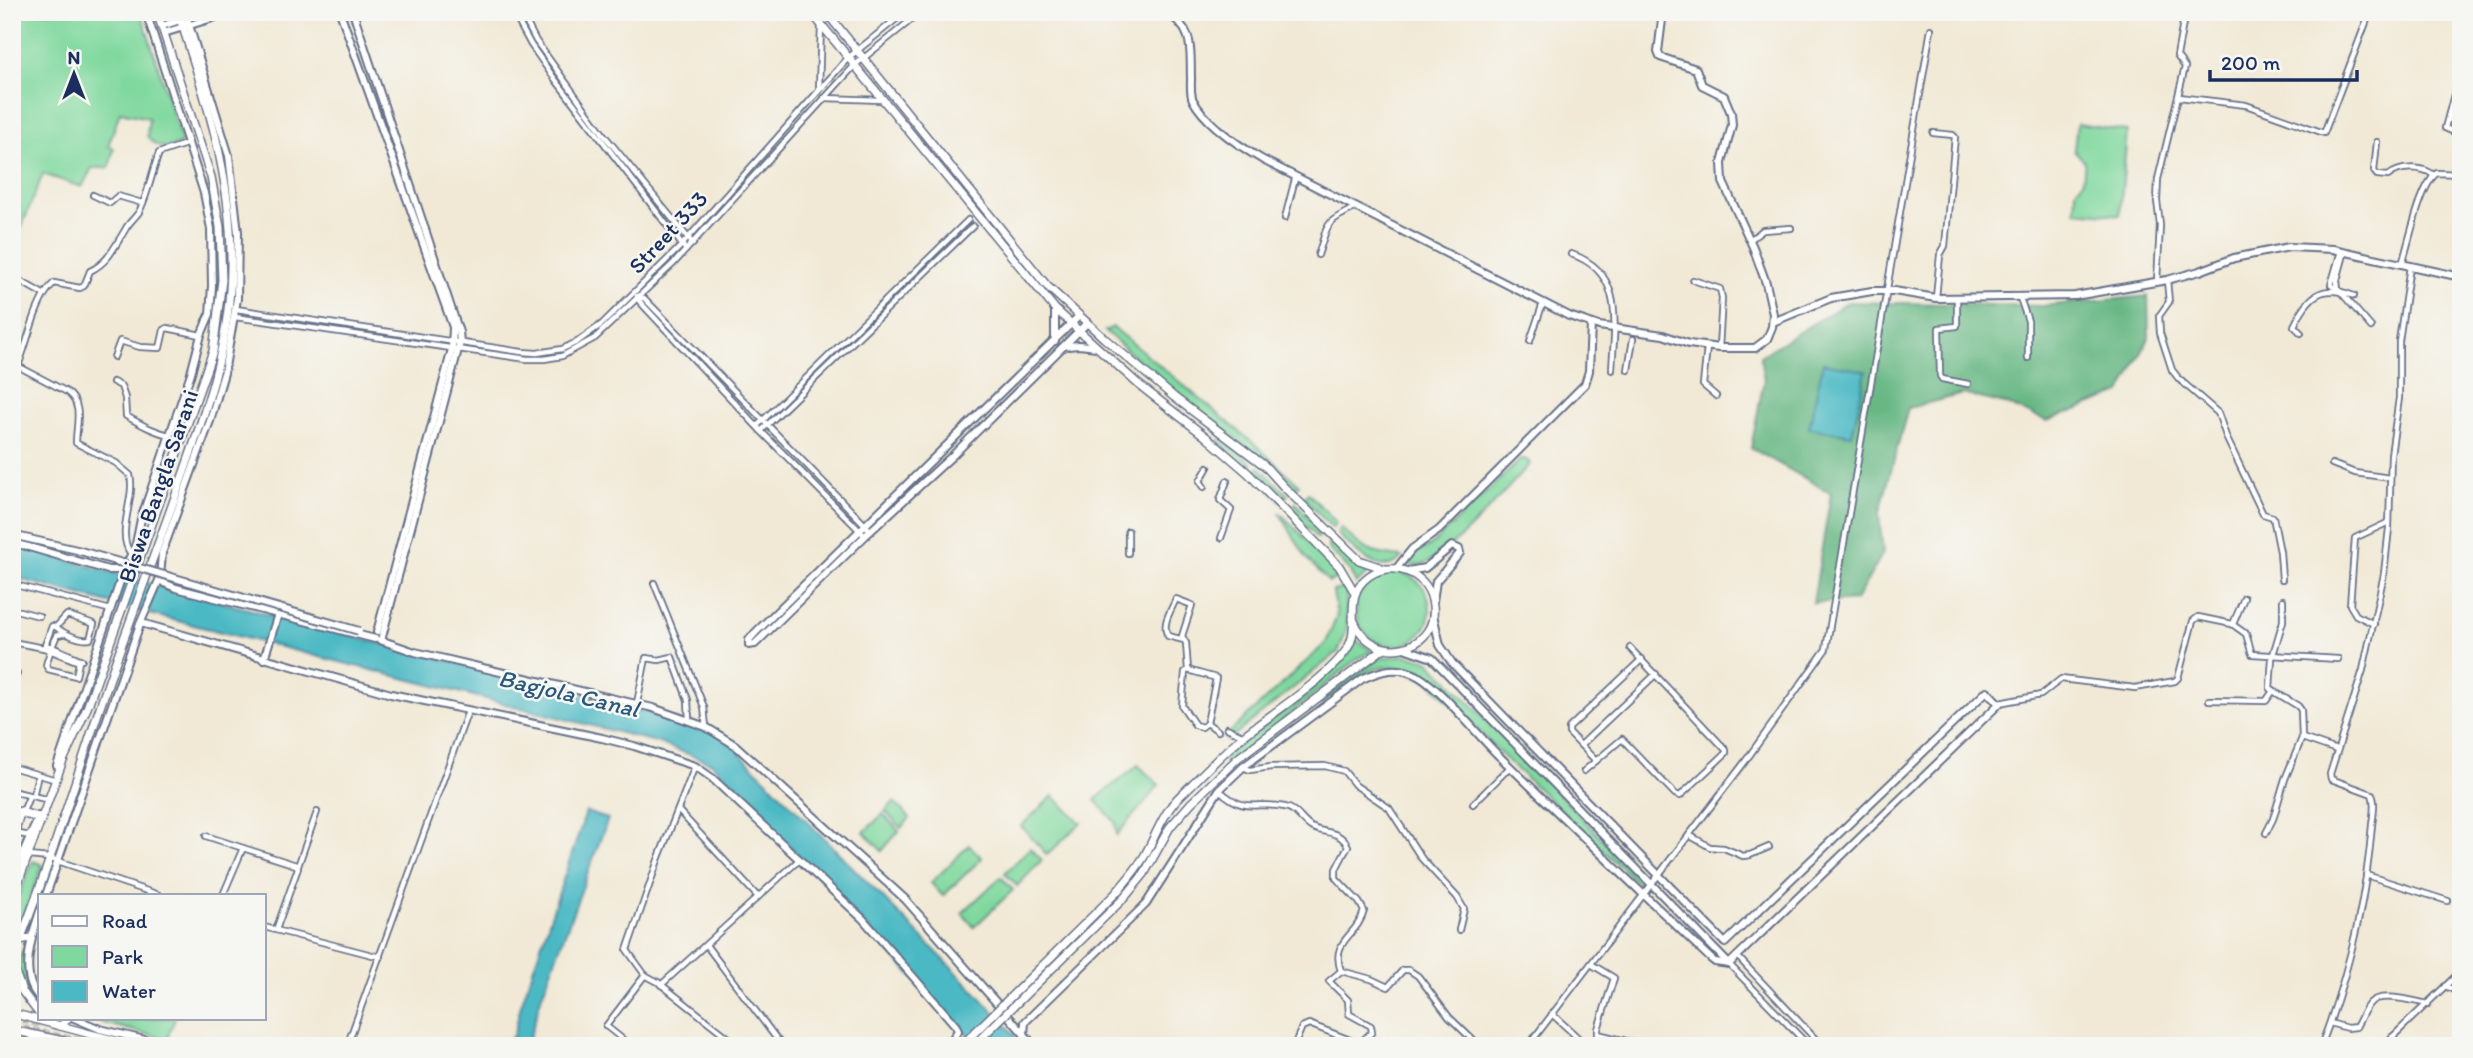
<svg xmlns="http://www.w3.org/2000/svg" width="2473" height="1058" font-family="Itim,sans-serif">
<rect width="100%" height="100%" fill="#f6f6f2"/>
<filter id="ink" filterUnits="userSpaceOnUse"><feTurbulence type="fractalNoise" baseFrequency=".0143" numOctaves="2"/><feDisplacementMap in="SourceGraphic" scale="14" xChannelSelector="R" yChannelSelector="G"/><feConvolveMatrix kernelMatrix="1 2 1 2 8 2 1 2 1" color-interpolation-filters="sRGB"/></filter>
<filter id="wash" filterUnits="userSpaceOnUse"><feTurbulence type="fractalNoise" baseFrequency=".00686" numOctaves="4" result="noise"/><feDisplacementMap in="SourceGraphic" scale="28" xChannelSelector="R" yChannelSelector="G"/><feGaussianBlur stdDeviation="1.57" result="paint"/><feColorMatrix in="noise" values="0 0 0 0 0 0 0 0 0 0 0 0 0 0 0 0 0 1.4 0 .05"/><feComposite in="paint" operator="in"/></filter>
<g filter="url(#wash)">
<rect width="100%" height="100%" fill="#f1e9d5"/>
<g fill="#7fd89d" stroke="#4d847e" stroke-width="2">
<path d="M12,12h129l41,131c-15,6 -25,7 -35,-7l2,-18 -29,-6 -12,34 6,2 -5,20h-17l-10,19 -39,-13 -29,72z"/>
<polygon points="2077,124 2127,131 2120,215 2075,211 2076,190 2083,181 2085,162 2074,150"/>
<polygon points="1113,327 1258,447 1299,485 1294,489 1272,466 1177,394 1105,331"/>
<polygon points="1221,439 1252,463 1247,468 1218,442"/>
<path d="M1521,459l6,1 3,4c-27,28 -68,79 -102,98 -8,5 -17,4 -26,2l8,-8 20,-10z"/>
<polygon points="1259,467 1288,495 1281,501 1257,476 1256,471"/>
<polygon points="1308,493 1336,522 1332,528 1304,498"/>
<polygon points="1296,503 1323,535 1317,538 1291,510"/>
<polygon points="1279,512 1340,573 1341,576 1329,582 1307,559"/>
<path d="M1341,528c23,22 28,26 61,29 -20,25 -51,-10 -65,-24z"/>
<polygon points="1329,540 1353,562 1370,571 1356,584 1350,571 1328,548"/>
<circle cx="1393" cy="609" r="37"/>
<polygon points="1346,588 1347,630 1338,652 1227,741 1225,737 1326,643 1337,616 1333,591"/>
<path d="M1356,640l16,11 -15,8 -130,106 -5,-6c30,-26 122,-87 134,-119z"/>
<polygon points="1405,655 1428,660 1648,886 1644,889 1503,756 1430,682 1401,668 1384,667 1369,671 1321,704 1319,701 1380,658"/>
<path d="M1138,765l21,20 -42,50 -2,-13 -20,-22c14,-13 29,-22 43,-35z"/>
<polygon points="1053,796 1081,823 1047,855 1021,826"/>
<polygon points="894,802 910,818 901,828 885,811"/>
<polygon points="883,814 899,831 882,851 864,832"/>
<polygon points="969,845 982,858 943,896 931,883"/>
<polygon points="1030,848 1042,860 1017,886 1005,873"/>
<polygon points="33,861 43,865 24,914 12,936 12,911"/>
<polygon points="1001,877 1013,890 974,927 962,913"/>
<path d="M25,947l1,36 4,9 -4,2c-6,-14 -11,-34 -1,-47z"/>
<polygon points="91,1018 175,1018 167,1039 103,1023"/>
</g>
<polygon fill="#67b884" stroke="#417471" stroke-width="2" points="2148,296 2149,338 2121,393 2047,421 2005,404 1963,394 1908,408 1879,515 1883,553 1856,600 1813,603 1831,493 1751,448 1764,379 1760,356 1848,302 2042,306"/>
<g fill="#4bb9c4" stroke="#337491" stroke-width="2">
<polygon points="1823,363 1866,371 1852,435 1809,428"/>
<polygon points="12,544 155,585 677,720 724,737 973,989 1025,1046 978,1046 712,763 656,742 154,615 12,577"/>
<polygon points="586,812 608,819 542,995 527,1046 505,1046 514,1034 521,1005"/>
</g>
</g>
<g filter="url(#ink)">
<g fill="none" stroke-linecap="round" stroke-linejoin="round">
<g stroke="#c6c4bd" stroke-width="7" stroke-dasharray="7 3.5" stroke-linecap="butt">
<polyline points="12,1017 42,1025"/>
<polyline points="12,1026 100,1045"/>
</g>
<g stroke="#667088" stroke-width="8">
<g id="street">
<polyline points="513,12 531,45 552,75 686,250"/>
<polyline points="521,12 536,41 604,135 693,244"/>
<polyline points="2456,87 2445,128 2461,135"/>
<polyline points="819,89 821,24"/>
<polyline points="2179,97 2246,105 2324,133 2370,12"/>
<polyline points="824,98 882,100"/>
<polyline points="1933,133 1953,135 1955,137 1945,246 1940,255 1936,298"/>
<path d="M2377,142l-3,29 3,4 11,1c12,-10 33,-10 46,-1"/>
<polyline points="93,195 110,203 118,196 142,203"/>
<polyline points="1285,218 1295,179"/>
<polyline points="1750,240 1763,230 1791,228"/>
<polyline points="2341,251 2331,285 2339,290 2371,327"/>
<path d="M1571,254c55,18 43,72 41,116"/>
<path d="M1318,255c11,-32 5,-32 37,-47"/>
<path d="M2402,264c7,-21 18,-79 35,-91l24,1"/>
<polyline points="1693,280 1720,289 1722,298 1719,348"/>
<polyline points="2167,280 2169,302 2159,316 2160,333 2172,370 2179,379 2218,413 2227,439 2263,514 2273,517 2280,552 2282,579"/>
<polyline points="22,282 43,294"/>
<polyline points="2157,282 2160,225 2157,201 2158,179 2185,67 2177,56 2185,12"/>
<polyline points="2338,289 2337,280 2345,251"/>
<polyline points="637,296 640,302 761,431 865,536"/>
<polyline points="639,298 644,298 871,531"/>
<polyline points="1957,298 1957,326 1939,328 1940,376 1942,379 1968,384"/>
<polyline points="2020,298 2028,321 2028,358"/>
<polyline points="236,309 522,352 537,353 562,349 577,342 602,324 681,246 848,58 905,12"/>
<polyline points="235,317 527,359 544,359 562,356 595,338 675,262 855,65 921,12"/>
<path d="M2301,333l-7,-7c14,-30 27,-43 60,-30"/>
<polyline points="1530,341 1543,303"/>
<polyline points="1707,347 1703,385 1716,396"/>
<polyline points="114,357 120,341 140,347 160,348 164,330 167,328 201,335"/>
<path d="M12,363l55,29c17,13 9,32 9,51l40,20 14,12c6,24 -15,58 1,79"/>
<path d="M18,366c10,-24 18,-68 36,-83l26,5 4,-2 6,-15c18,-8 25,-25 35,-41 3,-7 10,-12 14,-18 9,-17 13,-40 20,-59l30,-10"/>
<polyline points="1628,370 1633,339"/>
<path d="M113,382l8,4 4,12 1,18c15,8 26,15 43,19"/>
<polyline points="757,426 968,220"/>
<polyline points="761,431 973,226"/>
<polyline points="2332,464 2355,473 2390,478"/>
<polyline points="1204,487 1200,481 1208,467"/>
<polyline points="1221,538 1231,510 1220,500 1227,481"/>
<polyline points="1128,553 1128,531"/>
<polyline points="654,583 704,707 706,727"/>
<polyline points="12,584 111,610"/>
<polyline points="2283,600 2283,621 2272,658 2270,689 2298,706 2301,710 2302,738 2337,750"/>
<polyline points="12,609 39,616"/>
<polyline points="2233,624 2244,598"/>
<polyline points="2374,624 2356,615 2350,605 2355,538 2389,522"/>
<path d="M1184,640l-16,-4c-7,-12 3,-25 8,-37l16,6 -10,31 4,7 2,27 28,8 -9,45 11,8"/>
<path d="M12,642l32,6 8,-22 4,1 11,-12 27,9 -4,15c-9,2 -26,-5 -34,-12"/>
<polyline points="45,645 52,647 57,635 63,634"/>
<polyline points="52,647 82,660"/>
<polyline points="44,648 79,662 76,676 48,669 46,665 50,652"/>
<polyline points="1188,670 1185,672 1182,706 1195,725 1202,727 1207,723"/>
<polyline points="12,673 17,674"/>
<polyline points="2209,700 2266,701 2273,691"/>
<polyline points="637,703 646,658 659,660 672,657 688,700 689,720"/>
<polyline points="1999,703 2041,695 2061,679 2135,688 2175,681 2178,678 2193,621 2198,617 2232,624 2246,634 2252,654 2338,659"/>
<polyline points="1227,728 1244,736"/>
<polyline points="1581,745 1656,674"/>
<polyline points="1596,761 1569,733 1569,728 1642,659"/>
<polyline points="695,766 658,860 627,950 645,975 658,982 739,1046"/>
<polyline points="12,767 53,779"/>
<polyline points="1243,767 1250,770 1271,767 1325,766 1344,771 1355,785 1389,808 1422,859 1457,897 1464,909 1459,930"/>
<polyline points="1584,771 1622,739 1675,794 1680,796 1726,753 1726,750 1630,648"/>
<path d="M1219,790c30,26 34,10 66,17 12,2 16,14 26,20 12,7 28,2 37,19l-12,23v9l23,24 5,9c-7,26 -34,29 -23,60l-12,10 19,19 1,14 22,12 1,6 -11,10h-6l-46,-18 -7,3 -8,19"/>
<polyline points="12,791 45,799"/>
<polyline points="33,796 38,775"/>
<polyline points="1473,804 1510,767"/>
<polyline points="678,810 758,897"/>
<polyline points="17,811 24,809 29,797"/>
<polyline points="22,811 39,816"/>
<polyline points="12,812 38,819"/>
<polyline points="13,833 31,836"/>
<polyline points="2266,833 2273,819 2285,779 2302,738"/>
<polyline points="15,834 21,814"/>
<polyline points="12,835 12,842"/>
<polyline points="1689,835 1710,847 1724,848 1743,856 1750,855 1769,847"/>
<polyline points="206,836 243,848"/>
<polyline points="29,856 49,858 159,895"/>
<polyline points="298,866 317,812"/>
<polyline points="2366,875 2448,901"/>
<polyline points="223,895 243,848 296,865 298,868 276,930"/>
<polyline points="264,927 380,957"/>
<polyline points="706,945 782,1046"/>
<polyline points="1737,956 1822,1046"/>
<polyline points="1591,964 1614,978 1598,1029 1598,1034 1642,1045"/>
<polyline points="1729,964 1809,1046"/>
<polyline points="1341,971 1371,979 1388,987 1403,970 1409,970 1418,976 1449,1017 1479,1046"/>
<polyline points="661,985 800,859"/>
<polyline points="2445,986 2461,993"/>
<polyline points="1552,1014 1587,1046"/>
<path d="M2330,1023l17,5 9,-1c5,-8 8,-19 15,-25 10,-10 43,-1 57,2"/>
<polyline points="2392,1037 2400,1046"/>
<polyline points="347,1046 468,711"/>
<polyline points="631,1046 606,1026 645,975"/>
<polyline points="1528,1046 1744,763 1826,649 1931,29"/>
<path d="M2321,1046c27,-70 45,-146 51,-221 1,-11 4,-21 0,-31l-41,-15 -1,-5 33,-104 21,-96 5,-46 2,-73 8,-57v-57l11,-75"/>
<polyline points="2383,1046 2461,971"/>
</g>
</g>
<g stroke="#667088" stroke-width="10">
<g id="secondary">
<polyline points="185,12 229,156 238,232 237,299 224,373 210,421 162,553 160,578 164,583 176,588 375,639"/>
<polyline points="340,12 453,327 452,349 377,632"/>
<polyline points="353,12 459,332 460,342 382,637"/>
<path d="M1166,12c29,18 24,36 25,66 0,7 -1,16 2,22 12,23 48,47 70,60l306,156 30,10 64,9 26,9 30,4h36l12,-9 5,-12 1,-13 -7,-31 -13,-36 -30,-65 -1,-19 10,-38 -1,-12 -7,-17 -22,-11 -6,-16 -36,-12 -2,-5 5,-40"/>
<polyline points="162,26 205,12"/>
<polyline points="164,33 232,12"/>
<polyline points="1055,309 1055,341"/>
<polyline points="1079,316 756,632 749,640 749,645 755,644 865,536 952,456 1087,323"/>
<polyline points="1773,322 1831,298 1872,291 1894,291 1936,298 2075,296 2167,280 2200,271 2234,258 2289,247 2333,249 2461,277"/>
<polyline points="1068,346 1079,345 1097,347"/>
<polyline points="12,542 108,570 124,570"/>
<polyline points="1396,569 1412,549 1439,530 1585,384 1589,371 1591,324"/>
<polyline points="1408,571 1425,568 1452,546 1459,549 1460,553 1436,581 1433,601"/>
<polyline points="141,623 391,694 602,738 634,746 695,766 712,778 863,919 956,1026 958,1031 947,1046"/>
<polyline points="380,640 415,652 653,708 706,727 735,745 905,899 1024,1034"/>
<polyline points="1404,648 1432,658 1729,964 1999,704 1987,691 1725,943 1452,663 1440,645 1433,615"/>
<polyline points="264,659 278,614"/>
<polyline points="57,766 124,570 136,544 141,519 191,373 201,335 210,314 212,286 211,229 204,193 146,12"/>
<polyline points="12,878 39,816"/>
<polyline points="46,895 140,624 160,578"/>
<path d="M40,911c-8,24 -22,67 0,87"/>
<polyline points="74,1018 100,1029 169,1046"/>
<polyline points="49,1046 70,1045"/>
<path d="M1034,1046l-10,-12 1,-12 121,-118 73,-114 24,-23 119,-88c19,-9 36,-14 56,-3 24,14 58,57 80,79 70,68 141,135 212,203l5,4 14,2"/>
</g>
</g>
<g stroke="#667088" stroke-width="10">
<g id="primary">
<polyline points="811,12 1055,309 1138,384 1205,436 1248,473 1339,566 1355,593"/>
<polyline points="826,12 1047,286 1104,338 1174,397 1265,466 1284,487 1359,560 1385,569"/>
<path d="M1116,893c11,-13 21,-24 29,-38 11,-20 19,-44 35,-59 20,-19 40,-41 62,-59 29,-23 85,-58 105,-88 16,-24 -7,-52 22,-73 23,-16 57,-4 63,24 12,49 -58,71 -79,19"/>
<polyline points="1125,897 1144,874 1170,827 1191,803 1238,758 1383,649"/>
<polyline points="12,899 62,763 87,708 213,351 222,280 220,227 211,177 157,12"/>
<polyline points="12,941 31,938"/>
<path d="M12,960c41,-100 70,-204 106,-305 19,-52 37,-103 56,-155 28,-78 58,-156 57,-241 0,-88 -26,-164 -53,-247"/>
<polyline points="12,964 22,991 40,1015"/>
<polyline points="12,1013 135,1046"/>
<polyline points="61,1026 68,1018"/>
<polyline points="12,1030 87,1046"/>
<polyline points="100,1045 102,1046"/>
<polyline points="17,1046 38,1038"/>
</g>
</g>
<use href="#street" stroke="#fff" stroke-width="4.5"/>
<use href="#secondary" stroke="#fff" stroke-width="6"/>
<use href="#primary" stroke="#fff" stroke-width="7"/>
<g stroke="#667088" stroke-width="10" stroke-linecap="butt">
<polyline id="secondary-bridge" points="12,535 77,550 359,631"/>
</g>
<g stroke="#667088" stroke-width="10" stroke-linecap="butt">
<g id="primary-bridge">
<polyline points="961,1046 1116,893"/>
<polyline points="973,1046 1125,897"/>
</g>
</g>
<use href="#secondary-bridge" stroke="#fff" stroke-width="6"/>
<use href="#primary-bridge" stroke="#fff" stroke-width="7"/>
</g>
</g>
<g text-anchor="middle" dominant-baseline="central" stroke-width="5" stroke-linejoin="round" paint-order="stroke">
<g font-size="23" fill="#1b2f5e" stroke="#f6f6f2">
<text transform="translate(668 232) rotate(-47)">Street 333</text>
<text transform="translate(158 486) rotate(-71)">Biswa Bangla Sarani</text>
</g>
<g font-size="24" font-style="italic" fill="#29587d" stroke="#f6f6f2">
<text transform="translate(569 693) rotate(13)">Bagjola Canal</text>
</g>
</g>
<rect width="2473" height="1058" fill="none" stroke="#f6f6f2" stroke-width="42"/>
<rect x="38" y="894" width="228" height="126" fill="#f6f6f2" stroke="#9ea6b7" stroke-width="2"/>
<rect x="52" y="916" width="35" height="10" fill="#ffffff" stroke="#9ea6b7" stroke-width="2"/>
<text x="102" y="928" font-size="21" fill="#1b2f5e">Road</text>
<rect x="52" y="946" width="35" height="21" fill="#7fd89d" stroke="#9ea6b7" stroke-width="2"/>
<text x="102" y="964" font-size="21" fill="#1b2f5e">Park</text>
<rect x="52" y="981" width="35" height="21" fill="#4bb9c4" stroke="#9ea6b7" stroke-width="2"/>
<text x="102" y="998" font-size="21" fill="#1b2f5e">Water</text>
<g transform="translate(74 74)" stroke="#f6f6f2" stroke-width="5" paint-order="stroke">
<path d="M0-5L12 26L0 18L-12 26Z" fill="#1b2f5e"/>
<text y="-10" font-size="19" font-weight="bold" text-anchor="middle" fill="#1b2f5e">N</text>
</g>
<path d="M2210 70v10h147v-10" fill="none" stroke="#1b2f5e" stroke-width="3.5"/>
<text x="2221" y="70" font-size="21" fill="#1b2f5e" stroke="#f6f6f2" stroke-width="5" paint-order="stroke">200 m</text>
</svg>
